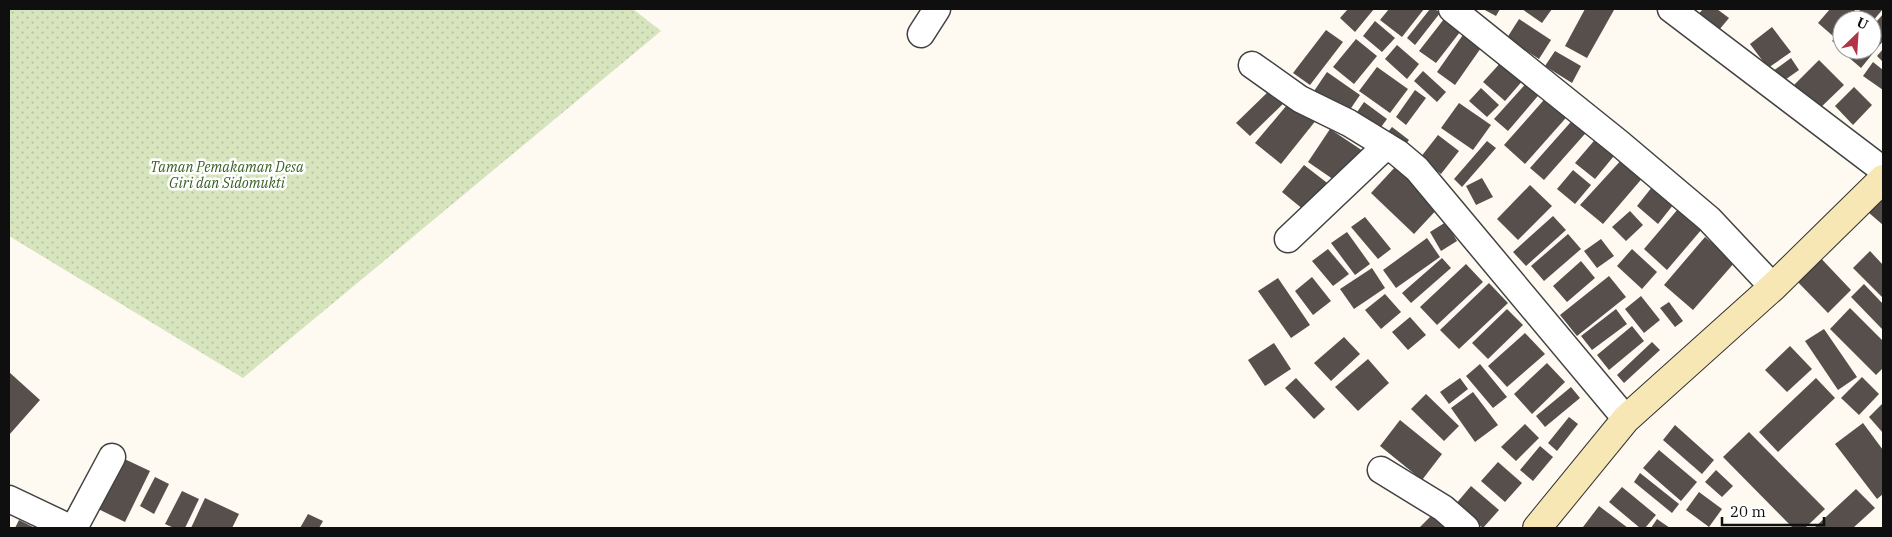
<svg xmlns="http://www.w3.org/2000/svg" width="1892" height="537" font-family="'IBM Plex Serif',serif">
<defs>
<pattern id="park-dots" width="8" height="8" patternUnits="userSpaceOnUse" patternTransform="scale(1.25)"><rect width="8" height="8" fill="#d7e5be"/><path d="M2 2h.1M6 6h.1" fill="none" stroke="#b7c3a2" stroke-width="1.8" stroke-linecap="round"/></pattern>
</defs>
<rect width="100%" height="100%" fill="#fefaf2"/>
<polygon fill="url(#park-dots)" points="9,9 633,9 661,31 243,378 9,236"/>
<g fill="#564f4c">
<polygon points="1348,9 1374,9 1355,32 1340,18"/>
<polygon points="1389,9 1424,9 1402,37 1380,20"/>
<polygon points="1430,9 1435,9 1440,13 1415,45 1407,38"/>
<polygon points="1483,9 1500,9 1496,16"/>
<polygon points="1522,9 1552,9 1542,23"/>
<polygon points="1585,9 1614,10 1587,58 1565,46"/>
<polygon points="1703,9 1717,9 1729,18 1714,36 1694,19"/>
<polygon points="1830,9 1856,9 1847,20 1842,20 1842,26 1833,36 1818,23"/>
<polygon points="1861,9 1883,9 1872,22 1872,20 1852,20"/>
<polygon points="1883,14 1883,41 1861,68 1847,56 1852,50 1872,50 1872,27"/>
<polygon points="1444,19 1460,32 1436,63 1419,51"/>
<polygon points="1519,19 1551,40 1539,59 1507,38"/>
<polygon points="1375,21 1395,38 1382,52 1363,36"/>
<polygon points="1772,27 1791,52 1768,68 1750,44"/>
<polygon points="1326,30 1343,42 1310,85 1293,73"/>
<polygon points="1842,30 1842,48 1832,41"/>
<polygon points="1465,32 1483,45 1455,85 1437,72"/>
<polygon points="1356,39 1377,56 1354,84 1333,67"/>
<polygon points="1397,45 1419,64 1407,79 1385,59"/>
<polygon points="1883,49 1883,62 1877,56"/>
<polygon points="1555,51 1581,66 1572,83 1545,66"/>
<polygon points="1791,58 1799,70 1782,82 1773,71"/>
<polygon points="1503,60 1524,79 1505,101 1483,82"/>
<polygon points="1819,60 1844,85 1817,111 1792,87"/>
<polygon points="1873,62 1883,70 1883,90 1863,76"/>
<polygon points="1377,67 1408,89 1390,113 1359,91"/>
<polygon points="1423,71 1446,92 1437,102 1414,81"/>
<polygon points="1327,72 1360,95 1347,114 1314,91"/>
<polygon points="1530,79 1543,90 1508,131 1494,119"/>
<polygon points="1273,87 1286,101 1250,136 1236,123"/>
<polygon points="1854,87 1872,105 1853,125 1835,106"/>
<polygon points="1481,88 1499,105 1487,117 1469,101"/>
<polygon points="1415,90 1426,98 1406,125 1396,117"/>
<polygon points="1550,93 1572,111 1525,164 1504,145"/>
<polygon points="1292,99 1317,119 1281,164 1255,143"/>
<polygon points="1364,102 1387,119 1376,134 1353,118"/>
<polygon points="1459,103 1491,125 1473,150 1441,128"/>
<polygon points="1577,115 1591,127 1544,180 1530,168"/>
<polygon points="1392,127 1409,140 1401,150 1384,137"/>
<polygon points="1330,129 1363,151 1340,184 1308,162"/>
<polygon points="1438,135 1459,151 1441,174 1420,158"/>
<polygon points="1599,135 1618,151 1595,179 1575,163"/>
<polygon points="1487,141 1496,148 1462,187 1454,179"/>
<polygon points="1624,157 1645,175 1603,224 1580,205"/>
<polygon points="1304,165 1335,189 1310,215 1282,192"/>
<polygon points="1397,165 1441,205 1414,234 1371,193"/>
<polygon points="1573,170 1591,185 1575,204 1557,189"/>
<polygon points="1482,178 1493,197 1476,205 1466,186"/>
<polygon points="1656,182 1677,200 1658,224 1637,206"/>
<polygon points="1530,185 1552,206 1518,240 1497,219"/>
<polygon points="1883,193 1883,225 1868,212"/>
<polygon points="1678,209 1702,229 1667,270 1644,249"/>
<polygon points="1630,211 1643,225 1626,241 1612,227"/>
<polygon points="1553,216 1566,230 1526,266 1513,252"/>
<polygon points="1365,217 1391,249 1378,259 1351,227"/>
<polygon points="1446,222 1457,241 1441,251 1430,232"/>
<polygon points="1347,232 1370,264 1355,275 1331,243"/>
<polygon points="1568,234 1581,249 1544,281 1531,266"/>
<polygon points="1705,237 1735,262 1693,310 1664,285"/>
<polygon points="1427,238 1440,257 1396,288 1383,270"/>
<polygon points="1601,239 1614,256 1597,268 1584,251"/>
<polygon points="1328,249 1349,274 1333,286 1312,261"/>
<polygon points="1632,249 1657,272 1642,289 1617,266"/>
<polygon points="1814,251 1851,290 1828,313 1790,274"/>
<polygon points="1870,251 1883,265 1883,298 1853,268"/>
<polygon points="1442,258 1451,268 1411,303 1402,293"/>
<polygon points="1581,261 1595,278 1567,302 1553,286"/>
<polygon points="1466,264 1483,282 1437,325 1420,307"/>
<polygon points="1372,268 1385,288 1354,309 1340,289"/>
<polygon points="1609,276 1626,297 1577,336 1560,315"/>
<polygon points="1312,277 1331,301 1313,315 1295,291"/>
<polygon points="1278,278 1310,325 1291,338 1258,291"/>
<polygon points="1489,283 1508,303 1459,349 1440,330"/>
<polygon points="1864,284 1883,304 1883,330 1851,297"/>
<polygon points="1385,294 1401,312 1381,329 1365,310"/>
<polygon points="1641,296 1660,320 1644,333 1625,309"/>
<polygon points="1669,302 1683,321 1675,327 1660,308"/>
<polygon points="1850,308 1883,341 1883,368 1876,375 1830,329"/>
<polygon points="1507,309 1523,325 1488,359 1472,343"/>
<polygon points="1616,309 1627,324 1592,350 1581,336"/>
<polygon points="1410,317 1426,335 1408,350 1392,332"/>
<polygon points="1632,326 1644,341 1609,370 1597,355"/>
<polygon points="1824,329 1857,377 1838,390 1805,341"/>
<polygon points="1525,333 1545,354 1507,387 1488,366"/>
<polygon points="1344,337 1360,354 1331,381 1314,363"/>
<polygon points="1652,342 1660,350 1624,383 1617,375"/>
<polygon points="1274,343 1291,369 1265,386 1248,360"/>
<polygon points="1790,346 1812,369 1787,392 1765,370"/>
<polygon points="1368,359 1389,383 1358,411 1335,387"/>
<polygon points="1547,363 1565,382 1532,414 1514,394"/>
<polygon points="1480,364 1507,397 1493,408 1466,376"/>
<polygon points="9,372 40,400 9,435"/>
<polygon points="1862,377 1879,394 1859,415 1841,398"/>
<polygon points="1296,378 1325,409 1314,419 1285,388"/>
<polygon points="1460,378 1468,389 1449,404 1440,392"/>
<polygon points="1816,378 1835,398 1778,452 1759,432"/>
<polygon points="1571,387 1580,398 1545,427 1536,416"/>
<polygon points="1473,392 1498,425 1475,442 1451,408"/>
<polygon points="1426,394 1459,426 1444,441 1411,409"/>
<polygon points="1883,403 1883,433 1869,417"/>
<polygon points="1569,417 1578,424 1557,451 1548,443"/>
<polygon points="1400,420 1442,454 1422,480 1380,446"/>
<polygon points="1863,423 1883,450 1883,494 1877,499 1835,444"/>
<polygon points="1525,424 1539,438 1516,461 1501,447"/>
<polygon points="1675,425 1714,460 1702,474 1663,440"/>
<polygon points="1749,432 1825,509 1805,528 1793,528 1723,457"/>
<polygon points="1540,446 1553,457 1533,481 1520,470"/>
<polygon points="1659,450 1697,482 1681,501 1643,468"/>
<polygon points="116,455 150,471 125,522 92,506"/>
<polygon points="1498,462 1522,483 1505,502 1481,481"/>
<polygon points="1716,470 1733,486 1722,497 1705,482"/>
<polygon points="1640,473 1679,504 1672,513 1634,482"/>
<polygon points="155,477 169,484 154,514 140,506"/>
<polygon points="1471,486 1499,510 1483,528 1455,505"/>
<polygon points="1622,487 1656,515 1645,528 1640,528 1609,502"/>
<polygon points="1856,489 1875,508 1853,528 1814,528"/>
<polygon points="182,491 199,499 185,528 174,528 165,524"/>
<polygon points="1699,492 1722,509 1709,527 1686,510"/>
<polygon points="205,498 239,514 232,528 191,528"/>
<polygon points="1599,506 1628,528 1583,527"/>
<polygon points="1438,509 1458,528 1419,528"/>
<polygon points="308,514 323,521 319,528 300,528"/>
<polygon points="1657,519 1670,528 1651,528"/>
<polygon points="19,520 35,528 15,528"/>
</g>
<g fill="none" stroke-linecap="round" stroke-linejoin="round">
<g stroke="#424242" stroke-width="29">
<g id="street">
<polyline points="1452,9 1619,143 1709,219 1773,287"/>
<polyline points="1671,9 1883,170"/>
<polyline points="921,34 937,9"/>
<polyline points="1252,65 1300,99 1349,123 1398,153 1417,169 1626,419"/>
<polyline points="1288,239 1386,146"/>
<polyline points="1381,470 1443,508 1466,528"/>
<polyline points="9,499 70,528"/>
<polyline points="74,528 112,457"/>
</g>
</g>
<g stroke="#313131" stroke-width="30">
<polyline id="secondary" points="1537,528 1626,419 1773,287 1883,179"/>
</g>
<use href="#street" stroke="#fff" stroke-width="26"/>
<use href="#secondary" stroke="#f7e7b4" stroke-width="28"/>
</g>
<g text-anchor="middle" dominant-baseline="central" stroke-width="5" stroke-linejoin="round" paint-order="stroke">
<g font-size="14" font-style="italic" fill="#386025" stroke="#fff">
<text x="227" y="167">Taman Pemakaman Desa<tspan x="227" dy="16">Giri dan Sidomukti</tspan></text>
</g>
</g>
<rect width="1892" height="537" fill="none" stroke="#0f0f0f" stroke-width="20"/>
<g transform="translate(1857 35) rotate(25)"><circle r="24" fill="#ffffff" stroke="#9f9f9f"/>
<path d="M0-4L9 19L0 12L-9 19Z" fill="#b13549"/>
<text y="-8" font-size="14" font-weight="bold" text-anchor="middle" fill="#0f0f0f">U</text>
</g>
<path d="M1722 517v8h102v-8" fill="none" stroke="#0f0f0f" stroke-width="2.5"/>
<text x="1730" y="517" font-size="15" fill="#0f0f0f" stroke="#ffffff" stroke-width="4" paint-order="stroke">20 m</text>
</svg>
